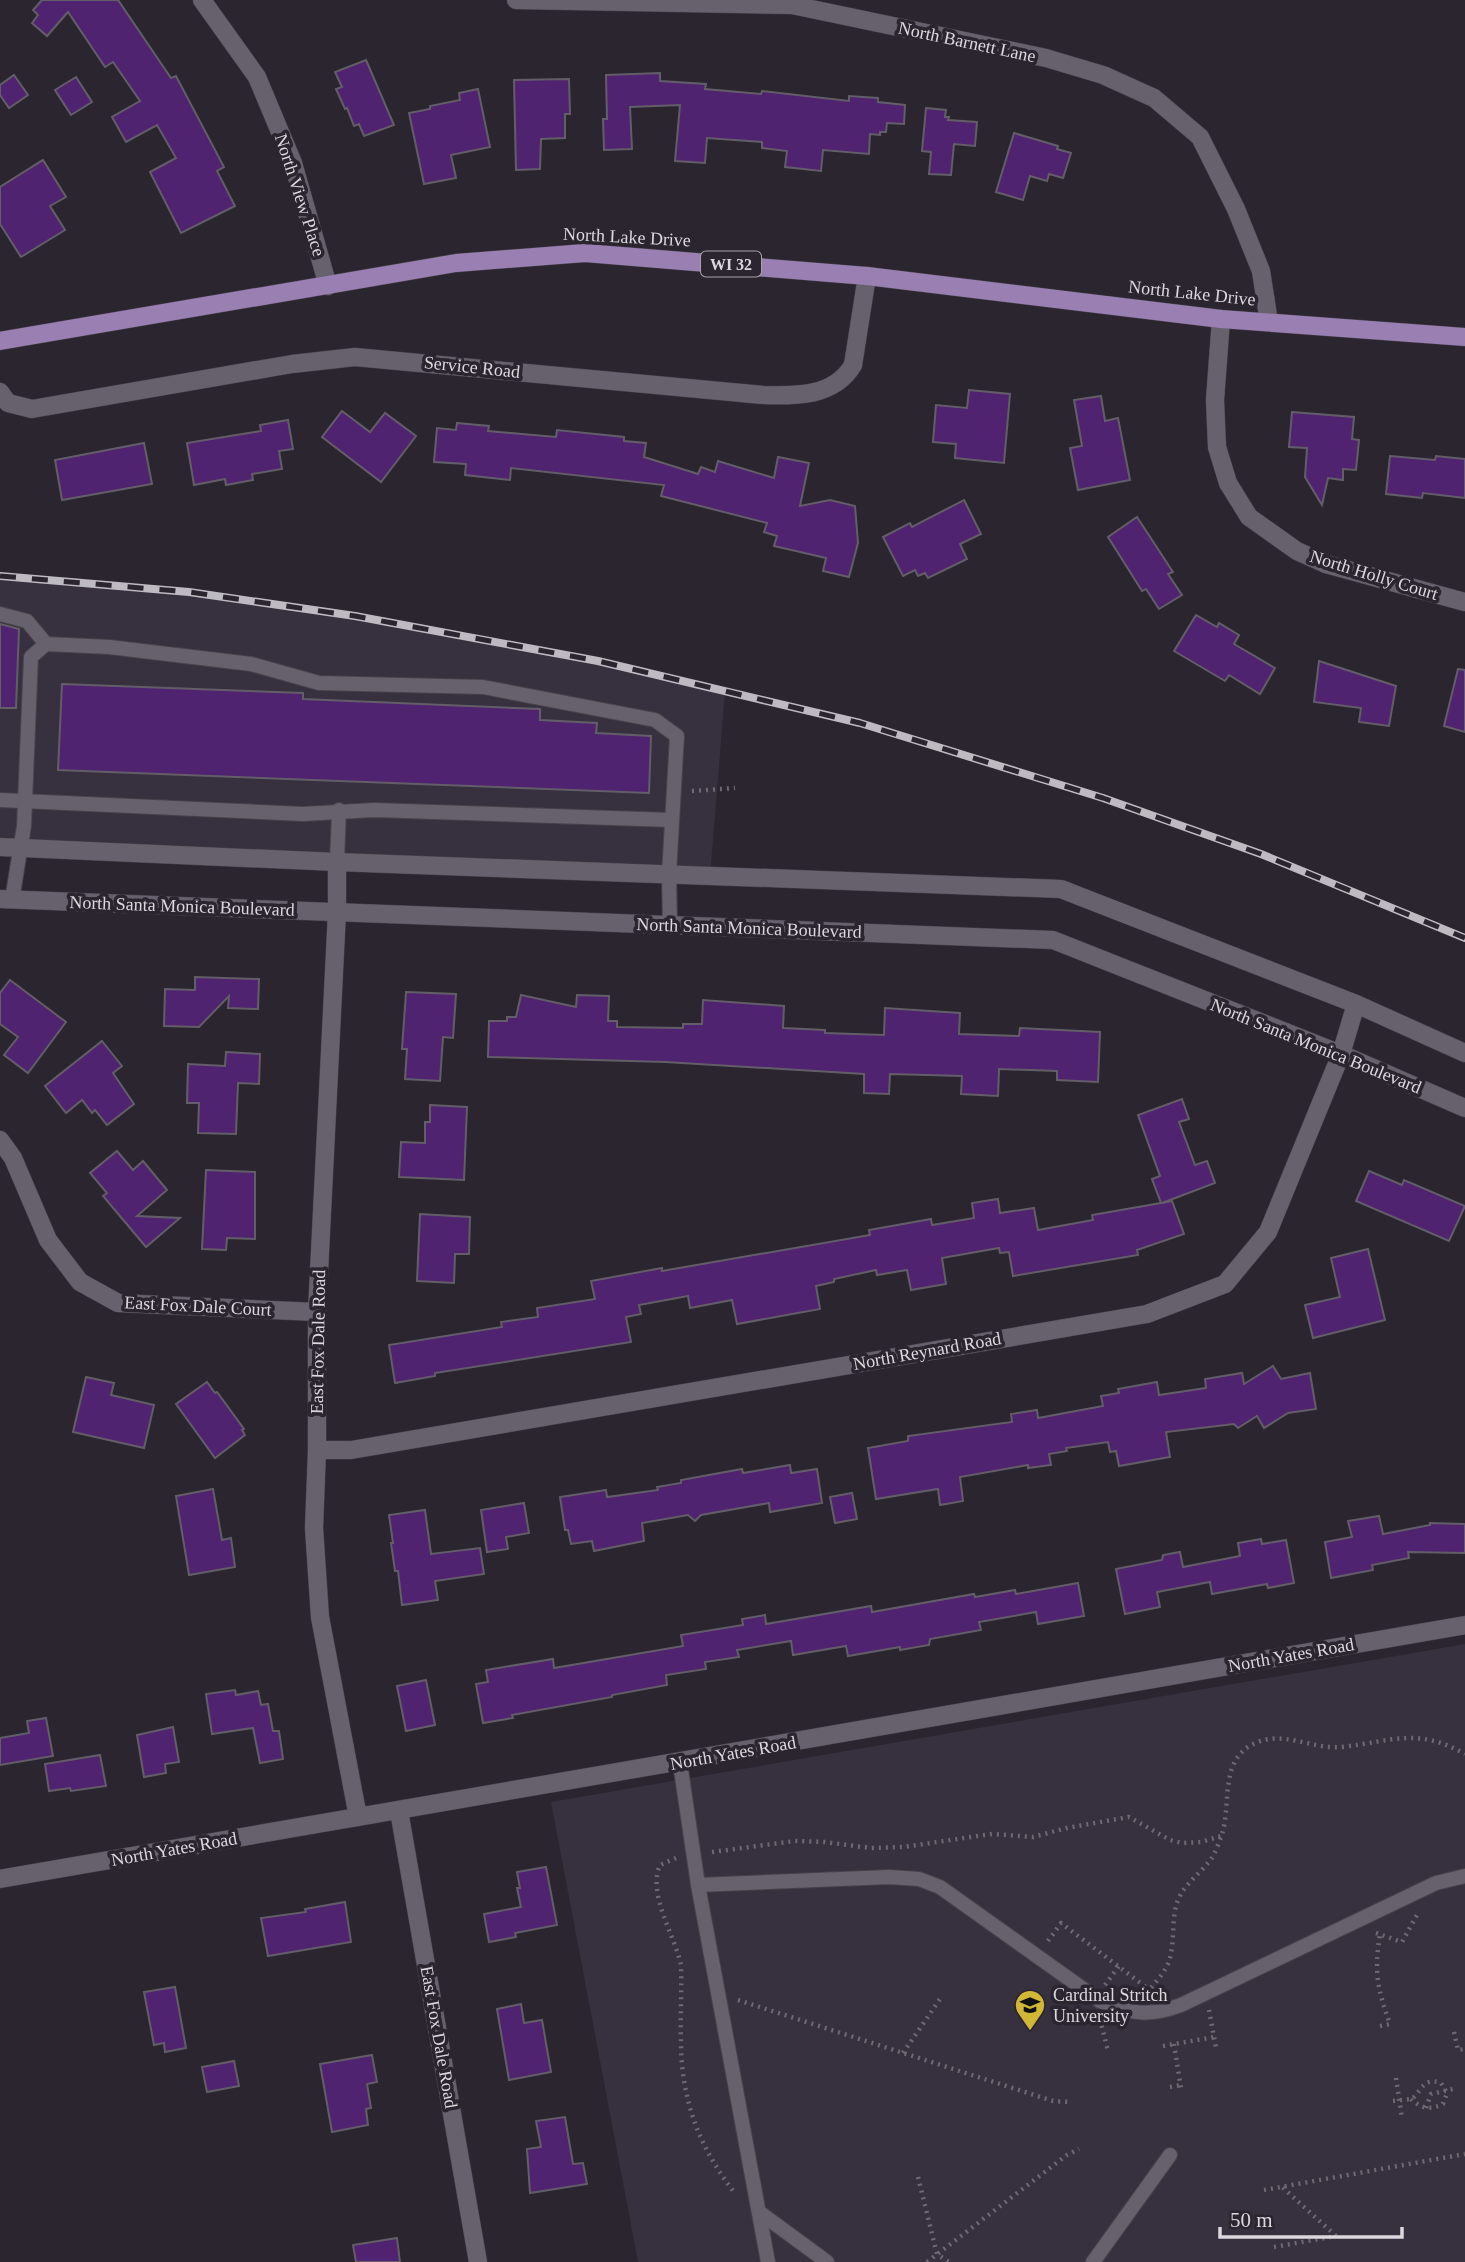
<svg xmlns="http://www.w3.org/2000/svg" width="1465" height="2262" font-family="'Times New Roman',serif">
<rect width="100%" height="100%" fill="#2a252f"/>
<g fill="#37303f">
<polygon points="0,576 189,592 355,616 598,661 725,692 710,876 0,847"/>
<polygon points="1465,1644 1465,2262 638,2262 551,1802"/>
</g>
<g fill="#4f236f" stroke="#635d68" stroke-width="2">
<polygon points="42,0 118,0 171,78 176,76 224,167 217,171 235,206 181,233 150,172 176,158 157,125 126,142 112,117 140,101 113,62 105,67 68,12 47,36 32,23 38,15 33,10"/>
<polygon points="366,60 394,125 364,136 359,124 354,126 347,108 345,109 336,89 342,87 335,72"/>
<polygon points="660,73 660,81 706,84 705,89 761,94 762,91 849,101 849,96 878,98 878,102 905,105 904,124 887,123 886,132 880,132 880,135 870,134 869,154 823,150 821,171 785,167 787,151 762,148 762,142 707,138 705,163 675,161 680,105 630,107 632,149 604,150 603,119 607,119 606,75"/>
<polygon points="14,75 28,95 9,108 0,95 0,85"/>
<polygon points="76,77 92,102 71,115 55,90"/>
<polygon points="569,79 570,114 565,114 565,138 541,139 540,169 516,170 514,80"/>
<polygon points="478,89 490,147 451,155 456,178 424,184 409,113 430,109 430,106 460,100 459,93"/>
<polygon points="926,108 946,110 945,117 949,117 948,120 977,122 975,146 954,144 951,175 929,174 931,152 922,151"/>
<polygon points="1014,133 1058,146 1057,149 1071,153 1063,178 1049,174 1047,181 1030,176 1023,200 996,192"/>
<polygon points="43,160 66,197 50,206 65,230 21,257 0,224 0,187"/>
<polygon points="969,390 1010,394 1004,463 955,458 956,444 933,442 936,405 967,408"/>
<polygon points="1101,396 1105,421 1118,418 1130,480 1078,490 1070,448 1082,446 1074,400"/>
<polygon points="342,411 370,432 385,413 416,436 381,482 322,437"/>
<polygon points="1292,412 1354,417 1352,439 1359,440 1356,470 1343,469 1343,480 1328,478 1322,505 1305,477 1307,448 1289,447"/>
<polygon points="288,420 293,449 279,451 282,469 252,474 253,480 226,485 225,479 194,485 187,443 261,431 260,425"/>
<polygon points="457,423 489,426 488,431 556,437 557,430 624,437 624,441 646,443 644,457 698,474 701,467 715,472 718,461 774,478 778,457 809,463 800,506 830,500 855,506 858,543 849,577 823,571 826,558 774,546 777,536 764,532 767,523 661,496 664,485 511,468 510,480 465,475 466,464 434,462 437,428 456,430"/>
<polygon points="144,443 152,484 62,500 55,460"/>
<polygon points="1390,456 1435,460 1436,456 1465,459 1465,498 1423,493 1422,498 1386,494"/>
<polygon points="964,500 981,534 960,544 967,559 928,578 925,573 918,576 915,570 903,576 883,537 910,523 912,527"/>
<polygon points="1137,517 1173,572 1168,574 1182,595 1159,609 1146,589 1142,591 1108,537"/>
<polygon points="1196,615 1217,627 1219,623 1239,635 1234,644 1275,668 1260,694 1229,675 1225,681 1174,651"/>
<polygon points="0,624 19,629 16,708 0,708"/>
<polygon points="1319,661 1396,686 1389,726 1359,722 1361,708 1314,702"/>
<polygon points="1458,669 1465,670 1465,732 1444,726"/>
<polygon points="62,684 303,693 303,699 540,709 540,720 597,723 596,733 651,736 649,793 58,770"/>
<polygon points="195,977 259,979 258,1009 228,1008 229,996 199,1027 164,1026 165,989 195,990"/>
<polygon points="10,980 66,1022 28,1073 4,1055 18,1037 0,1024 0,993"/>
<polygon points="406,992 456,994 453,1038 443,1037 440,1081 405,1079 407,1049 402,1049"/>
<polygon points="521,995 576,1007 577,995 609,996 608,1021 617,1021 617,1027 683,1028 683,1024 702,1024 703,1000 784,1006 783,1028 825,1030 825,1033 884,1035 885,1008 960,1013 959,1034 1019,1036 1020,1028 1100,1032 1098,1082 1057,1080 1057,1071 999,1069 998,1096 961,1094 962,1076 890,1074 889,1094 864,1093 864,1074 665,1062 488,1057 489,1021 507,1021 507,1017 516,1017"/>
<polygon points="102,1041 122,1066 113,1073 134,1104 107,1125 95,1110 92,1113 82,1100 66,1113 45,1086"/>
<polygon points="226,1052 260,1054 259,1084 238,1083 236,1134 198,1133 199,1103 187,1103 188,1064 225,1066"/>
<polygon points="1182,1099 1189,1119 1179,1122 1195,1165 1207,1161 1215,1183 1162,1203 1172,1201 1184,1234 1137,1250 1138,1255 1013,1276 1009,1252 1000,1253 999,1248 942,1258 946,1284 911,1290 907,1270 877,1275 876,1270 834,1279 834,1282 816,1286 820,1309 737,1324 732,1300 690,1308 688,1296 639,1305 641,1314 626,1317 631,1342 435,1373 435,1376 395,1383 389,1345 502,1327 501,1322 538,1317 537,1308 595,1299 591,1281 662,1268 662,1271 870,1235 869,1230 931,1219 932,1225 974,1218 972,1203 998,1199 1000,1213 1034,1208 1038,1230 1093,1220 1092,1215 1161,1203 1152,1179 1160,1176 1138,1115"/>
<polygon points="430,1105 467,1107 464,1180 399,1177 401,1142 425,1143 425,1122 430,1122"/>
<polygon points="117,1151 133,1170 143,1161 167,1190 137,1216 180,1218 146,1247 103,1196 107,1193 90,1173"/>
<polygon points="206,1170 255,1172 255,1239 227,1238 226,1250 202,1249"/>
<polygon points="1369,1171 1402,1185 1404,1180 1465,1206 1449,1241 1356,1201"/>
<polygon points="420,1214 470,1217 469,1254 455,1254 454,1283 417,1281"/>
<polygon points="1368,1249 1385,1320 1313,1338 1305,1305 1340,1297 1331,1258"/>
<polygon points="1273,1366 1281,1379 1310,1373 1316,1409 1288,1413 1264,1428 1257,1416 1238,1428 1234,1424 1166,1432 1170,1457 1119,1466 1116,1451 1110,1452 1108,1442 1066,1448 1067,1451 1049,1454 1051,1465 1028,1468 1028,1465 960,1477 963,1501 940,1505 938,1489 876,1499 868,1448 908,1441 908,1436 1012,1422 1011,1414 1037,1410 1038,1418 1103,1406 1101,1396 1119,1393 1118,1389 1157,1382 1159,1395 1206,1388 1205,1379 1242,1373 1244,1384"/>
<polygon points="86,1377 114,1383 111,1395 154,1405 144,1448 73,1432"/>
<polygon points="207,1382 215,1393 217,1392 244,1429 242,1430 245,1435 215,1458 176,1404"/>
<polygon points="790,1465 791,1473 817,1469 822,1503 770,1512 769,1503 701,1515 695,1521 688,1515 642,1523 644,1541 594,1551 592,1541 571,1544 568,1530 565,1530 560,1497 606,1490 607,1497 658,1490 657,1487 681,1483 681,1480 742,1469 743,1473"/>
<polygon points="213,1489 222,1540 231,1538 235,1567 189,1575 176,1496"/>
<polygon points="852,1493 857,1519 835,1523 830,1497"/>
<polygon points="524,1503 529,1533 506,1537 508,1549 487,1552 481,1510"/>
<polygon points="425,1510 431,1554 480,1548 484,1574 435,1581 438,1600 402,1605 398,1571 395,1571 391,1543 393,1543 389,1515"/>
<polygon points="1379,1516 1383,1534 1430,1525 1430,1523 1465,1524 1465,1553 1408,1552 1409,1558 1372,1565 1373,1570 1331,1578 1325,1542 1352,1537 1348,1521"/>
<polygon points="1261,1539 1262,1544 1286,1540 1294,1583 1268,1588 1267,1584 1212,1594 1210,1582 1157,1592 1160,1607 1125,1614 1116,1569 1162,1560 1163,1555 1180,1552 1183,1567 1240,1556 1238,1543"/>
<polygon points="1078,1583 1084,1616 1038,1624 1036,1612 979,1622 981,1630 930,1639 929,1645 900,1650 900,1647 848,1656 846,1646 793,1655 791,1641 737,1650 739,1657 705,1662 706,1669 666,1675 667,1685 612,1695 612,1697 512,1715 513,1718 483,1723 476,1684 488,1682 486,1670 553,1659 554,1668 683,1646 681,1635 743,1625 742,1619 765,1615 766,1624 871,1606 872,1612 974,1594 975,1597 1015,1590 1016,1594"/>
<polygon points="426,1680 435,1725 406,1731 397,1686"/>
<polygon points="235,1690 236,1695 258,1691 261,1705 268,1704 273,1731 279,1731 283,1759 260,1763 253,1728 212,1734 206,1694"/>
<polygon points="46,1718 53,1756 0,1765 0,1738 29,1733 27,1721"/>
<polygon points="173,1727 179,1762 165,1764 166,1773 144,1777 137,1735"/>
<polygon points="100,1755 106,1786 71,1791 70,1788 49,1791 45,1764"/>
<polygon points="546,1867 557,1925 515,1933 516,1937 489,1942 484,1914 521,1907 517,1888 520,1888 517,1872"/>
<polygon points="345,1902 351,1942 268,1956 261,1918 306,1912 305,1909"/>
<polygon points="175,1987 186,2048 165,2052 164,2043 154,2045 144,1992"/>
<polygon points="521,2004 524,2023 542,2020 551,2072 509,2080 497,2009"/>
<polygon points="372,2055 377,2082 367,2084 371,2108 366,2109 368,2125 332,2132 320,2064"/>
<polygon points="234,2061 239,2086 207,2092 202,2067"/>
<polygon points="565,2117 573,2164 583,2163 587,2184 530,2193 527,2149 541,2147 536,2121"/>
<polygon points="397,2238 400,2262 356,2262 353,2245"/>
</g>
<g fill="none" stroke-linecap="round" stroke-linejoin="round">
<g stroke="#47434b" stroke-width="16">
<g id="service">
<polyline points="0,614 27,621 46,644"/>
<polyline points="0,800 303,814 374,810 671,820"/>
<polyline points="337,862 339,810"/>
<polyline points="12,900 24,826 31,657 46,644 109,647 251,664 319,683 483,687 655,720 677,736 669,874 670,925"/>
<polyline points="680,1763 698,1885 768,2262"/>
<path d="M698,1885l191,-8 30,2 21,8 160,114c31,13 49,16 81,4l255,-122 29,-7"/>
<polyline points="759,2212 827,2262"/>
<polyline points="1093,2262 1170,2155"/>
</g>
</g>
<g stroke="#47434b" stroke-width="19">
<g id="minor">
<polyline points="202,0 257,77 293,163 328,286"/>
<polyline points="516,0 792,5 1046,58 1103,75 1154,98 1200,137 1236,209 1261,271 1269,322"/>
<polyline points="1221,319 1215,400 1217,447 1228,483 1249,517 1297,551 1326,564 1465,602"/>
<path d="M0,392l8,11 24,6 260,-45 63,-7 408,38c33,1 71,2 90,-30l14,-89"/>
<polyline points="337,862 337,912 317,1312 317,1450 314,1528 320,1617 358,1817"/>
<polyline points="0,1140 13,1158 48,1240 80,1282 118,1303 317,1312"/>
<polyline points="317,1450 351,1450 1147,1314 1225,1284 1268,1232 1341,1054 1356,1004"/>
<polyline points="399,1811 478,2262"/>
<polyline points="0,1879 1465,1625"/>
</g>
</g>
<g stroke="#47434b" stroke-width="19">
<g id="tertiary">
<polyline points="0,847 337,862 1061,889 1356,1004 1465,1053"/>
<polyline points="0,899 1053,940 1341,1054 1465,1108"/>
</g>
</g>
<g stroke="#47434b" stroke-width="19">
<polyline id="primary" points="0,341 456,263 585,253 867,276 1221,319 1465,337"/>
</g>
<g stroke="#6e6972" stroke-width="4.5" stroke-dasharray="2 5" stroke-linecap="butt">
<polyline points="692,791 735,788"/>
<polyline points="712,1852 795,1841 825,1842 870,1848 903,1847 992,1834 1033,1837 1067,1828 1129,1817 1170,1840 1182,1843 1201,1842 1221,1836"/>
<path d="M676,1858l-16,7c-13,29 15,71 21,100 1,26 -1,51 0,76 0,58 18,106 53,151"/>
<polyline points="1376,1933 1402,1942 1418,1913"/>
<polyline points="1048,1941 1061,1923 1151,1991"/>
<polyline points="1105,1985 1119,1966"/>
<path d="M1147,1993c8,-11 20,-22 23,-35 5,-19 1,-40 8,-58 7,-17 23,-27 33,-41 5,-7 8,-17 11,-25 10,-32 -4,-77 36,-92 28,-11 56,8 84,5 51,-6 75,-20 123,7"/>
<polyline points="738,2000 1053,2101 1071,2102"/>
<polyline points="1209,2010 1216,2048"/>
<polyline points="1100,2019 1108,2051"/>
<path d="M1380,2026l10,-2c-13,-36 -16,-52 -10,-90"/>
<polyline points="1454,2032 1458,2050 1465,2049"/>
<polyline points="1174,2044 1181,2088"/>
<polyline points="1163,2046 1214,2037"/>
<polyline points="903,2053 940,1999"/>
<polyline points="1396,2078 1402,2118"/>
<polyline points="1170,2087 1181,2085"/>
<path d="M1393,2101l19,-2c10,-9 12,-22 29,-16l6,10 -4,11c-12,6 -22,5 -32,-5"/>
<polyline points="1426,2108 1431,2094 1453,2089"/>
<polyline points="918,2177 937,2254 949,2262"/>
<polyline points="1264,2190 1465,2154"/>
<polyline points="1274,2247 1336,2236 1281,2186"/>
<polyline points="927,2262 1067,2155 1079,2149"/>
</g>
<use href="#service" stroke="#66616c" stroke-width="14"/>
<use href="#minor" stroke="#66616c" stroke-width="18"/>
<use href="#tertiary" stroke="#66616c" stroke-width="18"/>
<use href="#primary" stroke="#9a7fb2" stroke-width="18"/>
<g stroke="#bdbac1" stroke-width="8">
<polyline id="rail" points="0,576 189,592 355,616 598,661 860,723 1103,798 1261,854 1465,938"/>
</g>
<use href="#rail" stroke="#2a252f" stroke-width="5" stroke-dasharray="16" stroke-linecap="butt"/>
</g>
<defs>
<g id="school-pin" transform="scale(1.575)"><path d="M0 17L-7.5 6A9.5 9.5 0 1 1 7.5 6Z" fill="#d0b736" stroke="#2a252f"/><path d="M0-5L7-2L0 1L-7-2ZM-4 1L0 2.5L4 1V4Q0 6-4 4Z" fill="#111"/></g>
</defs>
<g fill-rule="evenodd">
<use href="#school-pin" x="1030" y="2005"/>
</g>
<g text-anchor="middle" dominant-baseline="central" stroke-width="7" stroke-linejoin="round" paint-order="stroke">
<rect fill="#2a252f" stroke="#a6a2aa" stroke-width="2" x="701" y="251.5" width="60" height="25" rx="5"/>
<g font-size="16" font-weight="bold" fill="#dbd8de">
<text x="731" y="264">WI 32</text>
</g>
<g font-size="18" fill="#dbd8de" stroke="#2a252f">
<text transform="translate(967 42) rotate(12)">North Barnett Lane</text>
<text transform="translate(300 195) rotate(72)">North View Place</text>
<text transform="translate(627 237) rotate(3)">North Lake Drive</text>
<text transform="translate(1192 293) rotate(6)">North Lake Drive</text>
<text transform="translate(472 367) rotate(6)">Service Road</text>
<text transform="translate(1374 575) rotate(17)">North Holly Court</text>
<text transform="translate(182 906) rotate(2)">North Santa Monica Boulevard</text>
<text transform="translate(749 928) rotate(2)">North Santa Monica Boulevard</text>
<text transform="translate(1316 1046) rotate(22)">North Santa Monica Boulevard</text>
<text transform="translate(198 1306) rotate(3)">East Fox Dale Court</text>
<text transform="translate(318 1342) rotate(-89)">East Fox Dale Road</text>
<text transform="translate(927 1351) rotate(-10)">North Reynard Road</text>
<text transform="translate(1291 1655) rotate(-10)">North Yates Road</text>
<text transform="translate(733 1753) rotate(-10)">North Yates Road</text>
<text transform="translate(174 1849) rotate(-10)">North Yates Road</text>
<text transform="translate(439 2037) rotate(80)">East Fox Dale Road</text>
</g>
<g font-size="18" fill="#dbd8de" stroke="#2a252f" text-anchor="start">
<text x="1053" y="1995">Cardinal Stritch<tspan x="1053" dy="21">University</tspan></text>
</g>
</g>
<path d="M1220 2227v10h182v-10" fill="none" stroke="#dbd8de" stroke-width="3.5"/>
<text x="1230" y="2227" font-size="21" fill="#dbd8de" stroke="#2a252f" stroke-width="5" paint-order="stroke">50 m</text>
</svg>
